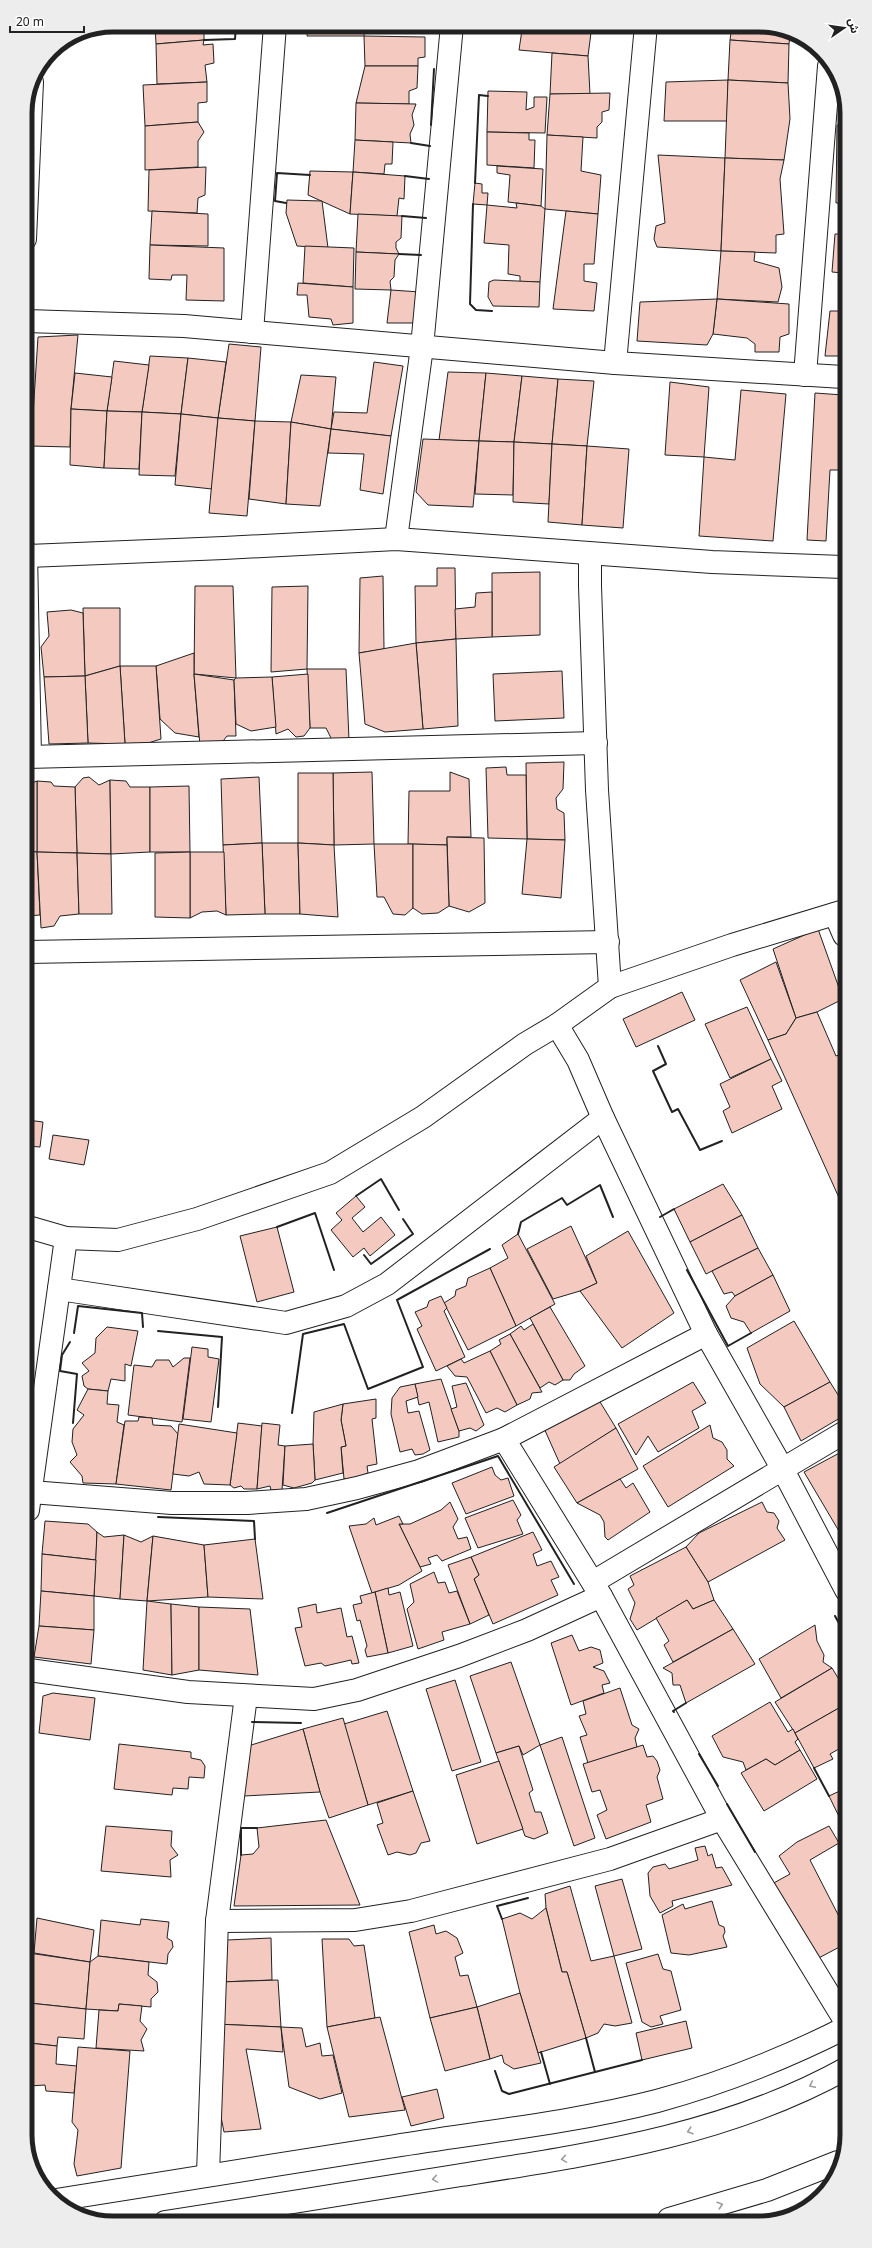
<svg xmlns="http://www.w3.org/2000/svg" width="872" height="2248" font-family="'Noto Sans','Noto Sans Arabic',sans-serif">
<rect width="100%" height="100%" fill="#fff"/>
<g fill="#f3c9c0" stroke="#222">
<polygon points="155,25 204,25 204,40 156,44"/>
<polygon points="308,25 365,25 364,36 307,36"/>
<polygon points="535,25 592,25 588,56 519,50 522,30 535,31"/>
<polygon points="732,25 765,25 790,35 789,44 730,40"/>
<polygon points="364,36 425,37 425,57 418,58 418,66 365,66"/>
<polygon points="204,40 203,45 213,44 214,63 205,65 207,82 157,84 156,44"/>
<polygon points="730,40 789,44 788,83 728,80"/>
<polygon points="552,53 588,56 590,94 550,94"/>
<polygon points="365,66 418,66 417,88 409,91 409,104 356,103"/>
<polygon points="728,80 727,121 664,121 666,82"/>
<polygon points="728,80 788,83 790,119 784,160 725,158"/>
<polygon points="207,82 207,102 198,103 198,122 145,126 143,85"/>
<polygon points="488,91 527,92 526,110 534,107 534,97 547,97 545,133 487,132"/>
<polygon points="610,93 609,110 602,112 602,122 597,127 597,138 547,135 550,94"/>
<polygon points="356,103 416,104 412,115 414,125 410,134 411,143 355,140"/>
<polygon points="198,122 204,132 198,141 198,167 145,170 145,126"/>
<polygon points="837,125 843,125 843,203 836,203"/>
<polygon points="487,132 529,133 529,140 535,140 534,168 487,165"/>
<polygon points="547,135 583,137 581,171 601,175 598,214 545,209"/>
<polygon points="355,140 393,142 392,164 385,164 384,174 353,172"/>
<polygon points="658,155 725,158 721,251 657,247 654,239 656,226 665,223"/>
<polygon points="725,158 784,160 780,179 784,234 776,235 776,253 721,251"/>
<polygon points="497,166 543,169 541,206 508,202 510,175 497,173"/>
<polygon points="206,167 205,195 198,198 197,213 148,211 149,170"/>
<polygon points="310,171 353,172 350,214 308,195"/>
<polygon points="353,172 405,176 404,199 399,198 397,216 350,214"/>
<polygon points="475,183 482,184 482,193 488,193 487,205 473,204"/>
<polygon points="287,200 322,201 328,248 297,246 286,213"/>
<polygon points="516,203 541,206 545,209 540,282 520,282 520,276 508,274 509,245 484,243 487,205 517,208"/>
<polygon points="152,211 208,214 208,246 150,245"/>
<polygon points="566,211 598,214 594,264 584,264 584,281 597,283 594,311 553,309"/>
<polygon points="358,214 402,216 401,238 396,242 396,248 399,254 356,252"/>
<polygon points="835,234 843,234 843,273 832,272"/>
<polygon points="150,245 224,248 224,301 186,300 187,275 172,275 171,280 149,279"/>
<polygon points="305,246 354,248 353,287 303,283"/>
<polygon points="721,251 755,252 754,261 779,268 782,287 778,302 717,299"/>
<polygon points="356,252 399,254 395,260 394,277 390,281 391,290 355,289"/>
<polygon points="494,280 540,282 539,307 493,306 488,297 489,282"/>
<polygon points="298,283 353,287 353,323 333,325 331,319 309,317 307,295 297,295"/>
<polygon points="391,290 420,292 413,323 387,323"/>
<polygon points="717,299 789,304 789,334 780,337 779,352 755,352 755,344 747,338 713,334"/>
<polygon points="717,299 713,334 707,345 637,341 640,302"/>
<polygon points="830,311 843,311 843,356 825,356"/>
<polygon points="78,335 71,409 70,447 31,446 38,337"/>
<polygon points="229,344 261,347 255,421 218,418"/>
<polygon points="150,356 188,358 181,414 142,412"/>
<polygon points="188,358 226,362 218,418 181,414"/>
<polygon points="114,361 149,365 142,412 107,411"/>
<polygon points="374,362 403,366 391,436 331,429 334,412 367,413"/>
<polygon points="448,372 486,373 479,441 439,440"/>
<polygon points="75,373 112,377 107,411 71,409"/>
<polygon points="486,373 522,376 514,442 479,441"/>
<polygon points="301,375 336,377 331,429 291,422"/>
<polygon points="522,376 558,379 552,444 514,442"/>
<polygon points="558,379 594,381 587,446 552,444"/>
<polygon points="670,382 709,387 704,457 665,455"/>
<polygon points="741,390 786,394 773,541 699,536 704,457 735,460"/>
<polygon points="815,393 843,395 843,470 830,470 826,541 807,540"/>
<polygon points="71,409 107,411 104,468 70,465"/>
<polygon points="107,411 142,412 139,469 104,468"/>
<polygon points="142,412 181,414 175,476 139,475"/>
<polygon points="181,414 218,418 212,489 175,485"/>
<polygon points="218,418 255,421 247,516 209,513"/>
<polygon points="255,421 291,422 286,504 249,499"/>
<polygon points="291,422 331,429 320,506 286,504"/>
<polygon points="331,429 391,436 383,494 360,490 364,454 328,453"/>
<polygon points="423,439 479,441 473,507 428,505 416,492"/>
<polygon points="479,441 514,442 513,495 475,494"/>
<polygon points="514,442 552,444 549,504 513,502"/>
<polygon points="552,444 587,446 582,525 548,522"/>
<polygon points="587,446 629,449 623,528 582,525"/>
<polygon points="437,568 455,568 456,639 416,643 415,586 437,586"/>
<polygon points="540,572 540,635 492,637 492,573"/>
<polygon points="383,576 384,649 359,653 360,578"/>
<polygon points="195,586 233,586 236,678 194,674"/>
<polygon points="308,586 307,669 271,672 272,587"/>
<polygon points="492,592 492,637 456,639 455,609 475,607 476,593"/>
<polygon points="83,608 120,608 120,666 85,676"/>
<polygon points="71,610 83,613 85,676 44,677 41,647 49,636 47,612"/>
<polygon points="456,639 458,726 423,729 416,643"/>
<polygon points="416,643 423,729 385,732 365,724 359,653"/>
<polygon points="194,653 194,674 199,737 175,733 160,719 156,666"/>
<polygon points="120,666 156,666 161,739 145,744 125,744"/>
<polygon points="120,666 125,744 88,743 85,676"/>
<polygon points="307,669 346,669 349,740 333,742 326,728 310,728"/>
<polygon points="562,671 564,718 495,721 493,674"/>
<polygon points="194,674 234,680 236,736 227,736 220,745 200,746"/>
<polygon points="308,674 310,728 304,736 296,737 288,729 276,734 272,677"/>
<polygon points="85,676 88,743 49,744 44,677"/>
<polygon points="272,677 276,727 251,731 236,724 234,680 236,678"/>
<polygon points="564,762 563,789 556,798 557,809 564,813 565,840 527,839 526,763"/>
<polygon points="506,767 507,775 526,775 527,839 488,838 486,768"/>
<polygon points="372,772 374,844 334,845 333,773"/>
<polygon points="450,772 469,779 471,837 447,837 447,845 408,844 409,791 450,791"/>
<polygon points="298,773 333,773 334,845 298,843"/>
<polygon points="89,777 99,785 110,780 111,854 77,853 75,787 83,778"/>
<polygon points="259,777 262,843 223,845 221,779"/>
<polygon points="110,780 126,781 130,787 150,787 150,852 111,854"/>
<polygon points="37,781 51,782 54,786 75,787 77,853 37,852"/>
<polygon points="37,781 37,852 27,851 27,785"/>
<polygon points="189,786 190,852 150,852 150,787"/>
<polygon points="447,837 484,838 485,903 469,912 449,906"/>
<polygon points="527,839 565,840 561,898 522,894"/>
<polygon points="262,843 298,843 300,914 265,914"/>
<polygon points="262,843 265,914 226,915 223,845"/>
<polygon points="298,843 334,845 338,917 300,914"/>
<polygon points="374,844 413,844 413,908 405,915 393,914 384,897 377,897"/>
<polygon points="413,844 447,845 449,906 438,913 422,914 413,908"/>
<polygon points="27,851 37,852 40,915 27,916"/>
<polygon points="37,852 77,853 79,914 60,916 54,926 41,928"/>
<polygon points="190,852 224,852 226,915 217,911 202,912 190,918"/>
<polygon points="190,852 190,918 155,917 155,853"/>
<polygon points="77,853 111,854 112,914 79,914"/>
<polygon points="818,929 843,999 817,1012 796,1018 773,949"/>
<polygon points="776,962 796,1018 786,1034 768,1040 740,980"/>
<polygon points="682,992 695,1020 636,1047 623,1019"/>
<polygon points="747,1007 771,1059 730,1078 705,1024"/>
<polygon points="817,1012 836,1056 845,1053 845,1198 840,1200 768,1040 786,1034 796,1018"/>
<polygon points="771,1059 782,1081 772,1086 782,1109 732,1133 723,1111 730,1107 720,1084"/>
<polygon points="27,1120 43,1122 40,1147 27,1146"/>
<polygon points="53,1135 89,1140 84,1165 49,1159"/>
<polygon points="723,1184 742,1215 690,1242 674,1209"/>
<polygon points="356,1196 365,1207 352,1218 363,1232 381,1217 395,1235 370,1256 364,1248 353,1257 331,1230 342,1220 336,1213"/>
<polygon points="742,1215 758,1248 706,1274 690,1242"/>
<polygon points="571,1226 597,1283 580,1291 553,1299 527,1249"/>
<polygon points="277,1227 294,1292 257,1302 240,1236"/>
<polygon points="628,1231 674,1313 622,1348 580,1291 597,1283 586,1256"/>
<polygon points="518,1234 555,1304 516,1326 490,1268 508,1258 502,1245"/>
<polygon points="758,1248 773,1275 735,1296 732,1292 724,1294 712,1271"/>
<polygon points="490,1268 516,1326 468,1350 444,1303 455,1296 456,1290 466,1286 468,1278"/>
<polygon points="773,1275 790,1311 751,1333 744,1322 731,1318 726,1306 735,1296"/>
<polygon points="441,1296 447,1308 444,1311 465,1357 436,1371 417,1329 422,1326 415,1312 427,1307 429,1301"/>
<polygon points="550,1307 585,1366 574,1374 570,1380 563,1380 530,1318"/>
<polygon points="794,1321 830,1382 784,1407 760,1384 747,1348"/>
<polygon points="533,1324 563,1380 555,1385 549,1382 540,1388 510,1334 521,1326 524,1330"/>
<polygon points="107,1327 138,1331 131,1366 125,1364 125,1381 111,1379 108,1391 88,1389 84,1386 82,1376 89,1371 82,1363 95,1353 96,1338"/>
<polygon points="510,1334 542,1392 532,1393 530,1399 517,1405 490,1351 501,1344 499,1340"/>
<polygon points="192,1347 208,1349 208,1357 219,1359 211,1422 183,1419"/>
<polygon points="490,1351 517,1405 505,1412 497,1408 486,1413 467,1377 455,1376 447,1366 461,1359 464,1363"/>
<polygon points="184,1358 190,1358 182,1422 128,1415 134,1365 152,1367 156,1360 169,1360 173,1367"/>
<polygon points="441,1379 459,1431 459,1437 438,1442 429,1402 419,1405 415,1384"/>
<polygon points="693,1382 706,1403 692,1411 699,1428 658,1452 648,1436 636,1455 618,1424"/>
<polygon points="830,1382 845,1406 845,1415 801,1441 784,1407"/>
<polygon points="466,1383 484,1425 476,1431 470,1428 459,1431 451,1409 457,1407 452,1386"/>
<polygon points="415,1384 418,1397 406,1401 408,1413 419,1411 430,1450 423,1454 415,1455 412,1449 400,1452 391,1414 392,1398 400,1387"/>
<polygon points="88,1389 108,1391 107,1404 119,1405 117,1422 124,1425 116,1484 83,1483 82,1476 70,1462 77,1455 72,1442 73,1429 84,1415 77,1410"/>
<polygon points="597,1397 616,1428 560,1464 543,1426"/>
<polygon points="376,1399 376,1418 372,1419 377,1464 367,1466 368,1473 356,1478 344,1479 341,1447 346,1446 341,1420 343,1404"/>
<polygon points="343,1404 341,1420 346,1446 341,1447 343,1473 315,1480 313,1444 314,1412"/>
<polygon points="139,1417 152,1418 153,1425 171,1426 178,1434 171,1490 116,1484 125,1421 138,1421"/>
<polygon points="238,1423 262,1426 257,1489 244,1489 241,1486 234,1488 230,1485"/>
<polygon points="262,1423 280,1425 278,1445 285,1446 282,1490 271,1490 270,1486 257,1489"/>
<polygon points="179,1424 237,1433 230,1485 204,1484 199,1472 189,1476 173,1474"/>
<polygon points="710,1425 713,1438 722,1442 727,1450 727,1459 734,1466 668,1507 643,1466"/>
<polygon points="616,1428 638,1469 577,1503 554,1467"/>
<polygon points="313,1444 315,1480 312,1483 294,1488 283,1485 285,1446"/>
<polygon points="845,1450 846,1543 804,1472"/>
<polygon points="492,1467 495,1475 501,1480 508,1478 514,1496 466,1514 452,1483"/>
<polygon points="620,1479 626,1488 633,1483 650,1512 608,1540 605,1537 604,1522 600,1515 577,1503"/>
<polygon points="513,1500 521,1515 517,1520 523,1534 478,1548 465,1518"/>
<polygon points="450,1502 458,1519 453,1527 458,1539 467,1537 471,1549 442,1561 437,1555 428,1558 431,1564 420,1567 399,1524 410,1524 441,1510"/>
<polygon points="762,1502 767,1512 774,1513 779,1521 777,1528 785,1540 708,1582 686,1547 699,1533"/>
<polygon points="399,1516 403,1524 399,1524 422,1571 399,1585 372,1593 349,1526 366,1524 374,1518 376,1525"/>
<polygon points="45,1521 88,1524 97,1532 96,1560 42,1554"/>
<polygon points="97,1532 104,1537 124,1535 120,1599 94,1596"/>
<polygon points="533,1532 542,1550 533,1554 537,1566 551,1561 559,1577 551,1580 558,1595 493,1624 474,1579 479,1575 471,1557"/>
<polygon points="124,1535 141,1542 153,1536 147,1601 120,1599"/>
<polygon points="153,1536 204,1545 208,1597 147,1601"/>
<polygon points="255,1539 263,1599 208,1597 204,1545"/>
<polygon points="686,1547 708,1582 714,1600 693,1609 687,1600 637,1630 630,1619 635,1603 628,1589 634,1585 630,1576"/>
<polygon points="42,1554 96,1560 94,1596 41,1591"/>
<polygon points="471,1557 479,1575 474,1579 489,1615 470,1624 448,1565"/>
<polygon points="434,1572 438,1583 445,1582 449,1593 457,1591 470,1624 442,1632 444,1640 418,1649 407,1609 414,1602 410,1584"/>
<polygon points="388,1588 389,1595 400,1592 413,1646 388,1653 375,1592"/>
<polygon points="41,1591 94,1596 94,1630 39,1626"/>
<polygon points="375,1592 388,1653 367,1657 365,1650 367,1646 360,1620 357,1621 353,1605 362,1603 360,1596"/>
<polygon points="687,1600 693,1609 714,1600 733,1629 673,1662 664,1645 669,1641 656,1618"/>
<polygon points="147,1601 171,1604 172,1675 143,1670"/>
<polygon points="171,1604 199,1607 199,1670 172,1675"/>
<polygon points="316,1604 317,1613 341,1608 347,1637 352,1636 359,1663 352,1664 351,1660 325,1666 321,1663 305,1666 295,1628 302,1627 298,1608"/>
<polygon points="199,1607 250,1609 258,1675 199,1670"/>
<polygon points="815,1625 817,1641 824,1655 823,1662 832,1668 781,1698 759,1659"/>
<polygon points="39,1626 94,1630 91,1664 34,1657"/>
<polygon points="733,1629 755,1664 686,1703 680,1685 673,1685 672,1673 663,1668"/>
<polygon points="572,1635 579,1651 591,1647 600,1650 603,1663 593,1667 604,1671 610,1683 602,1685 604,1693 571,1705 551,1643"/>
<polygon points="511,1662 540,1745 523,1755 519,1746 496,1753 470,1676"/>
<polygon points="832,1668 843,1686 846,1685 846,1704 795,1733 775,1702"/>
<polygon points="455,1680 481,1762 452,1771 426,1689"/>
<polygon points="620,1688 632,1725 639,1729 635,1738 637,1747 588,1763 580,1737 587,1735 579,1716 586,1714 583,1701"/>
<polygon points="53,1693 95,1698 90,1740 39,1733 43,1696"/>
<polygon points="770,1702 788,1732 793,1729 798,1739 795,1742 800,1750 775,1765 766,1759 746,1770 743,1762 723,1757 712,1736"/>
<polygon points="846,1704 846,1745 830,1754 833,1759 814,1768 795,1733"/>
<polygon points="387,1711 413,1791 368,1805 344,1724"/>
<polygon points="343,1718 368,1805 329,1818 320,1792 303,1729"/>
<polygon points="303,1729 320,1792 244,1796 248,1746"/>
<polygon points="562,1737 595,1838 574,1846 540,1745"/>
<polygon points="119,1744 191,1752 191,1758 201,1760 205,1766 204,1778 189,1777 188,1789 173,1788 172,1795 114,1789"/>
<polygon points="643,1745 647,1757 653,1756 657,1761 660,1770 657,1777 663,1799 646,1805 651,1822 606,1839 597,1815 607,1810 600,1790 592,1792 583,1764"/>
<polygon points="519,1746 533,1790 529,1793 535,1812 541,1812 548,1833 534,1839 525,1836 496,1753"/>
<polygon points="800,1750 817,1779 764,1811 741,1773 766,1759 775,1765"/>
<polygon points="499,1761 523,1829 477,1844 456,1775"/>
<polygon points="846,1788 846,1831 829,1796"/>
<polygon points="413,1791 430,1841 421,1843 416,1853 410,1855 397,1852 388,1855 377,1825 383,1823 377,1803"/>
<polygon points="326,1820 360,1905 234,1906 241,1855 253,1854 259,1847 257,1828"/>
<polygon points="106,1826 172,1831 171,1846 178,1855 170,1860 171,1877 101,1871"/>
<polygon points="829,1826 839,1843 810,1860 847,1932 847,1943 813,1961 772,1884 790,1874 779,1856 797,1842"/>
<polygon points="705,1846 708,1856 712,1854 716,1868 722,1867 732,1885 672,1901 673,1906 660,1913 650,1896 648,1873 653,1867 665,1864 669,1869 698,1860 695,1848"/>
<polygon points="622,1879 642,1949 614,1956 595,1886"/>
<polygon points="570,1886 591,1961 614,1956 632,2023 615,2026 604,2024 598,2033 586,2038 567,1972 562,1972 546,1908 545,1894"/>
<polygon points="712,1901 719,1925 724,1927 725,1932 723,1936 727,1947 689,1955 671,1953 662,1915 683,1904 685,1909"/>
<polygon points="546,1908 562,1972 567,1972 586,2038 538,2053 520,1993 502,1919 520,1913 532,1919"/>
<polygon points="37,1918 94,1930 90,1962 34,1953"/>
<polygon points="141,1919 169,1922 167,1938 172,1941 173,1947 168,1954 167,1964 98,1956 101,1920 140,1925"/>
<polygon points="434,1925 436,1934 446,1931 457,1938 463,1953 455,1957 460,1976 468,1975 477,2007 430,2018 409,1932"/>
<polygon points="271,1938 272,1980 220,1982 227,1940"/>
<polygon points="322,1939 349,1939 354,1946 364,1945 375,2018 327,2027"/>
<polygon points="29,1953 90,1962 86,2009 29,2003"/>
<polygon points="658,1954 663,1969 671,1971 681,2010 660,2016 663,2024 651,2027 642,2022 626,1963"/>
<polygon points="98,1956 149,1962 148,1975 157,1982 158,1992 151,1999 151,2007 119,2004 118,2011 86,2009 90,1962"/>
<polygon points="278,1980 281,2027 216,2024 220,1982"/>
<polygon points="520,1993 541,2063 514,2069 504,2063 502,2055 490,2059 477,2007"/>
<polygon points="29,2003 86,2009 84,2039 58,2037 57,2046 29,2043"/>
<polygon points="119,2004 142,2006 140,2021 147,2029 141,2040 144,2051 96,2048 99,2010 118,2011"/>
<polygon points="477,2007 490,2059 445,2071 430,2018"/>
<polygon points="380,2017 405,2110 349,2117 327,2027"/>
<polygon points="686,2021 692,2048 642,2060 636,2033"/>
<polygon points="216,2024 281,2027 283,2052 246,2049 261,2129 224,2132 213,2077"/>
<polygon points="281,2027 302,2028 306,2047 320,2043 322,2056 333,2055 342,2093 320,2099 289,2087"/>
<polygon points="29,2043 57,2046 56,2064 77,2066 74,2093 46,2091 45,2085 29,2086"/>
<polygon points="78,2047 130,2051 121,2168 77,2176 74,2164 78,2130 72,2122"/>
<polygon points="437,2089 444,2118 411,2126 402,2097"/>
</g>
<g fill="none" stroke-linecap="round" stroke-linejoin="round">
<g stroke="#222" stroke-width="24">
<g id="street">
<polyline points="25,239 32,82"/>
<polyline points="26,321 184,326 615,363 843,377"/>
<polyline points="252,332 275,25"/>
<polyline points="615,363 646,25"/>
<polyline points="805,375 829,66"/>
<polyline points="396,539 422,347 452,25"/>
<polyline points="26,552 30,757"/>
<polyline points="590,554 590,586 597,790 610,987"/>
<polyline points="28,556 224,548 396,539 712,562 843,567"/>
<polyline points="27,757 596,743"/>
<polyline points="835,914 844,935"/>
<polyline points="27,952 608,942"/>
<polyline points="557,1025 578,1060 603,1118 706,1334 782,1468 846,1590"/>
<polyline points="28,1227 66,1238 118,1240 197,1219 330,1173 423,1117 525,1044 557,1025 610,987 732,945 844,911"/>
<polyline points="59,1289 286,1323 346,1306 387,1284 603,1118"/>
<polyline points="504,1439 601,1596 722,1819 847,2024"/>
<polyline points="31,1492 172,1503 247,1503 306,1499 357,1488 419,1471 504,1439 706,1334"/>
<polyline points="28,1510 66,1238"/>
<polyline points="593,1582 845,1432"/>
<polyline points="29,1670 188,1692 314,1699 357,1690 459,1656 527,1630 601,1596"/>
<polyline points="217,1921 355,1920 411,1911 610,1859 722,1819"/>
<polyline points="208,2174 217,1921 246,1696"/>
<path d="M56,2200c113,-19 226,-37 339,-54 87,-14 176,-23 262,-45 66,-18 129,-43 190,-74"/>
</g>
</g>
<g stroke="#222" stroke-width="24">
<g id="secondary">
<polyline points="669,2219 767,2190 838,2162"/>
<path d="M165,2222c99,-15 197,-31 296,-47 133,-21 266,-40 386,-107"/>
</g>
</g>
<use href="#street" stroke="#fff" stroke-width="22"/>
<use href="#secondary" stroke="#fff" stroke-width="22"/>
<g stroke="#222" stroke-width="2">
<polyline points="204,40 235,39 236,25"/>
<polyline points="431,125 434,69"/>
<polyline points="411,143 430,146"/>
<polyline points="405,176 429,179"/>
<polyline points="475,183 479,95 488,96"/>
<polyline points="286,203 275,201 277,173 310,175"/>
<polyline points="473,204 470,304 476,310 492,311"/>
<polyline points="402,216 426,218"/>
<polyline points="399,254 421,255"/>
<polyline points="658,1046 666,1064 653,1071 672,1112 678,1109 700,1150 722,1141"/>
<polyline points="356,1196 381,1179 399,1210"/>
<polyline points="660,1217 674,1209"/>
<polyline points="277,1227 315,1213 334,1270"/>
<polyline points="518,1234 521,1222 562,1198 567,1205 600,1185 613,1217"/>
<polyline points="364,1255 371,1264 413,1234 403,1219"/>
<polyline points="687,1270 728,1346 751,1333"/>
<polyline points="158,1331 222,1337 218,1407"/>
<polyline points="74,1333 78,1306 142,1313 143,1327"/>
<polyline points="70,1342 62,1355 60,1371 77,1374 73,1423"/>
<polyline points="292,1413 303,1334 344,1324 368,1389 423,1367 397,1300 490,1249"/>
<polyline points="327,1513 498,1456 574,1584"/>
<polyline points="158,1517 254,1521 255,1539"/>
<polyline points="835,1616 846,1636"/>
<polyline points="674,1712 673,1711 686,1703"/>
<polyline points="252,1722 301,1723"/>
<polyline points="699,1754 718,1786"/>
<polyline points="814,1768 829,1796"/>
<polyline points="727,1804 755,1852"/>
<polyline points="241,1855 241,1828 257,1828"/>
<polyline points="502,1919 497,1906 528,1898"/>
<polyline points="586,2038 595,2072"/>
<polyline points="541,2052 550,2084"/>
<polyline points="495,2071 502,2091 509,2094 642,2060"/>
</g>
</g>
<defs><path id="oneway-chevron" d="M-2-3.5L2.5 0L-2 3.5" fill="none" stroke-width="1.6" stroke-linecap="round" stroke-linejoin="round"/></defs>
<g stroke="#9c9c9c">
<use href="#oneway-chevron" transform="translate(812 2085) rotate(155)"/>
<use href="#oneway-chevron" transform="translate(690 2131) rotate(163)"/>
<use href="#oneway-chevron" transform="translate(564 2159) rotate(171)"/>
<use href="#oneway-chevron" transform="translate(435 2179) rotate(171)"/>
<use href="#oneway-chevron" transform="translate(720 2205) rotate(-18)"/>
</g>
<path d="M0 0H872V2248H0ZM113 32H759A81 81 0 0 1 840 113V2135A81 81 0 0 1 759 2216H113A81 81 0 0 1 32 2135V113A81 81 0 0 1 113 32Z" fill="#ededed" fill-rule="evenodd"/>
<path fill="none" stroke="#222" stroke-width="5" d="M113 32H759A81 81 0 0 1 840 113V2135A81 81 0 0 1 759 2216H113A81 81 0 0 1 32 2135V113A81 81 0 0 1 113 32Z"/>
<g transform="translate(844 28) rotate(77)" stroke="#ffffff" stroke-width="3" paint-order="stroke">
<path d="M0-3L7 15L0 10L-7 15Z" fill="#222222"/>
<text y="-6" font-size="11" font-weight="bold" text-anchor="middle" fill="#222222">ش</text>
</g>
<path d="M10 26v6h74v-6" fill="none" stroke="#222222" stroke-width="2"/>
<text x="16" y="26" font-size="12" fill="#222222" stroke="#ffffff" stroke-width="3" paint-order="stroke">20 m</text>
</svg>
